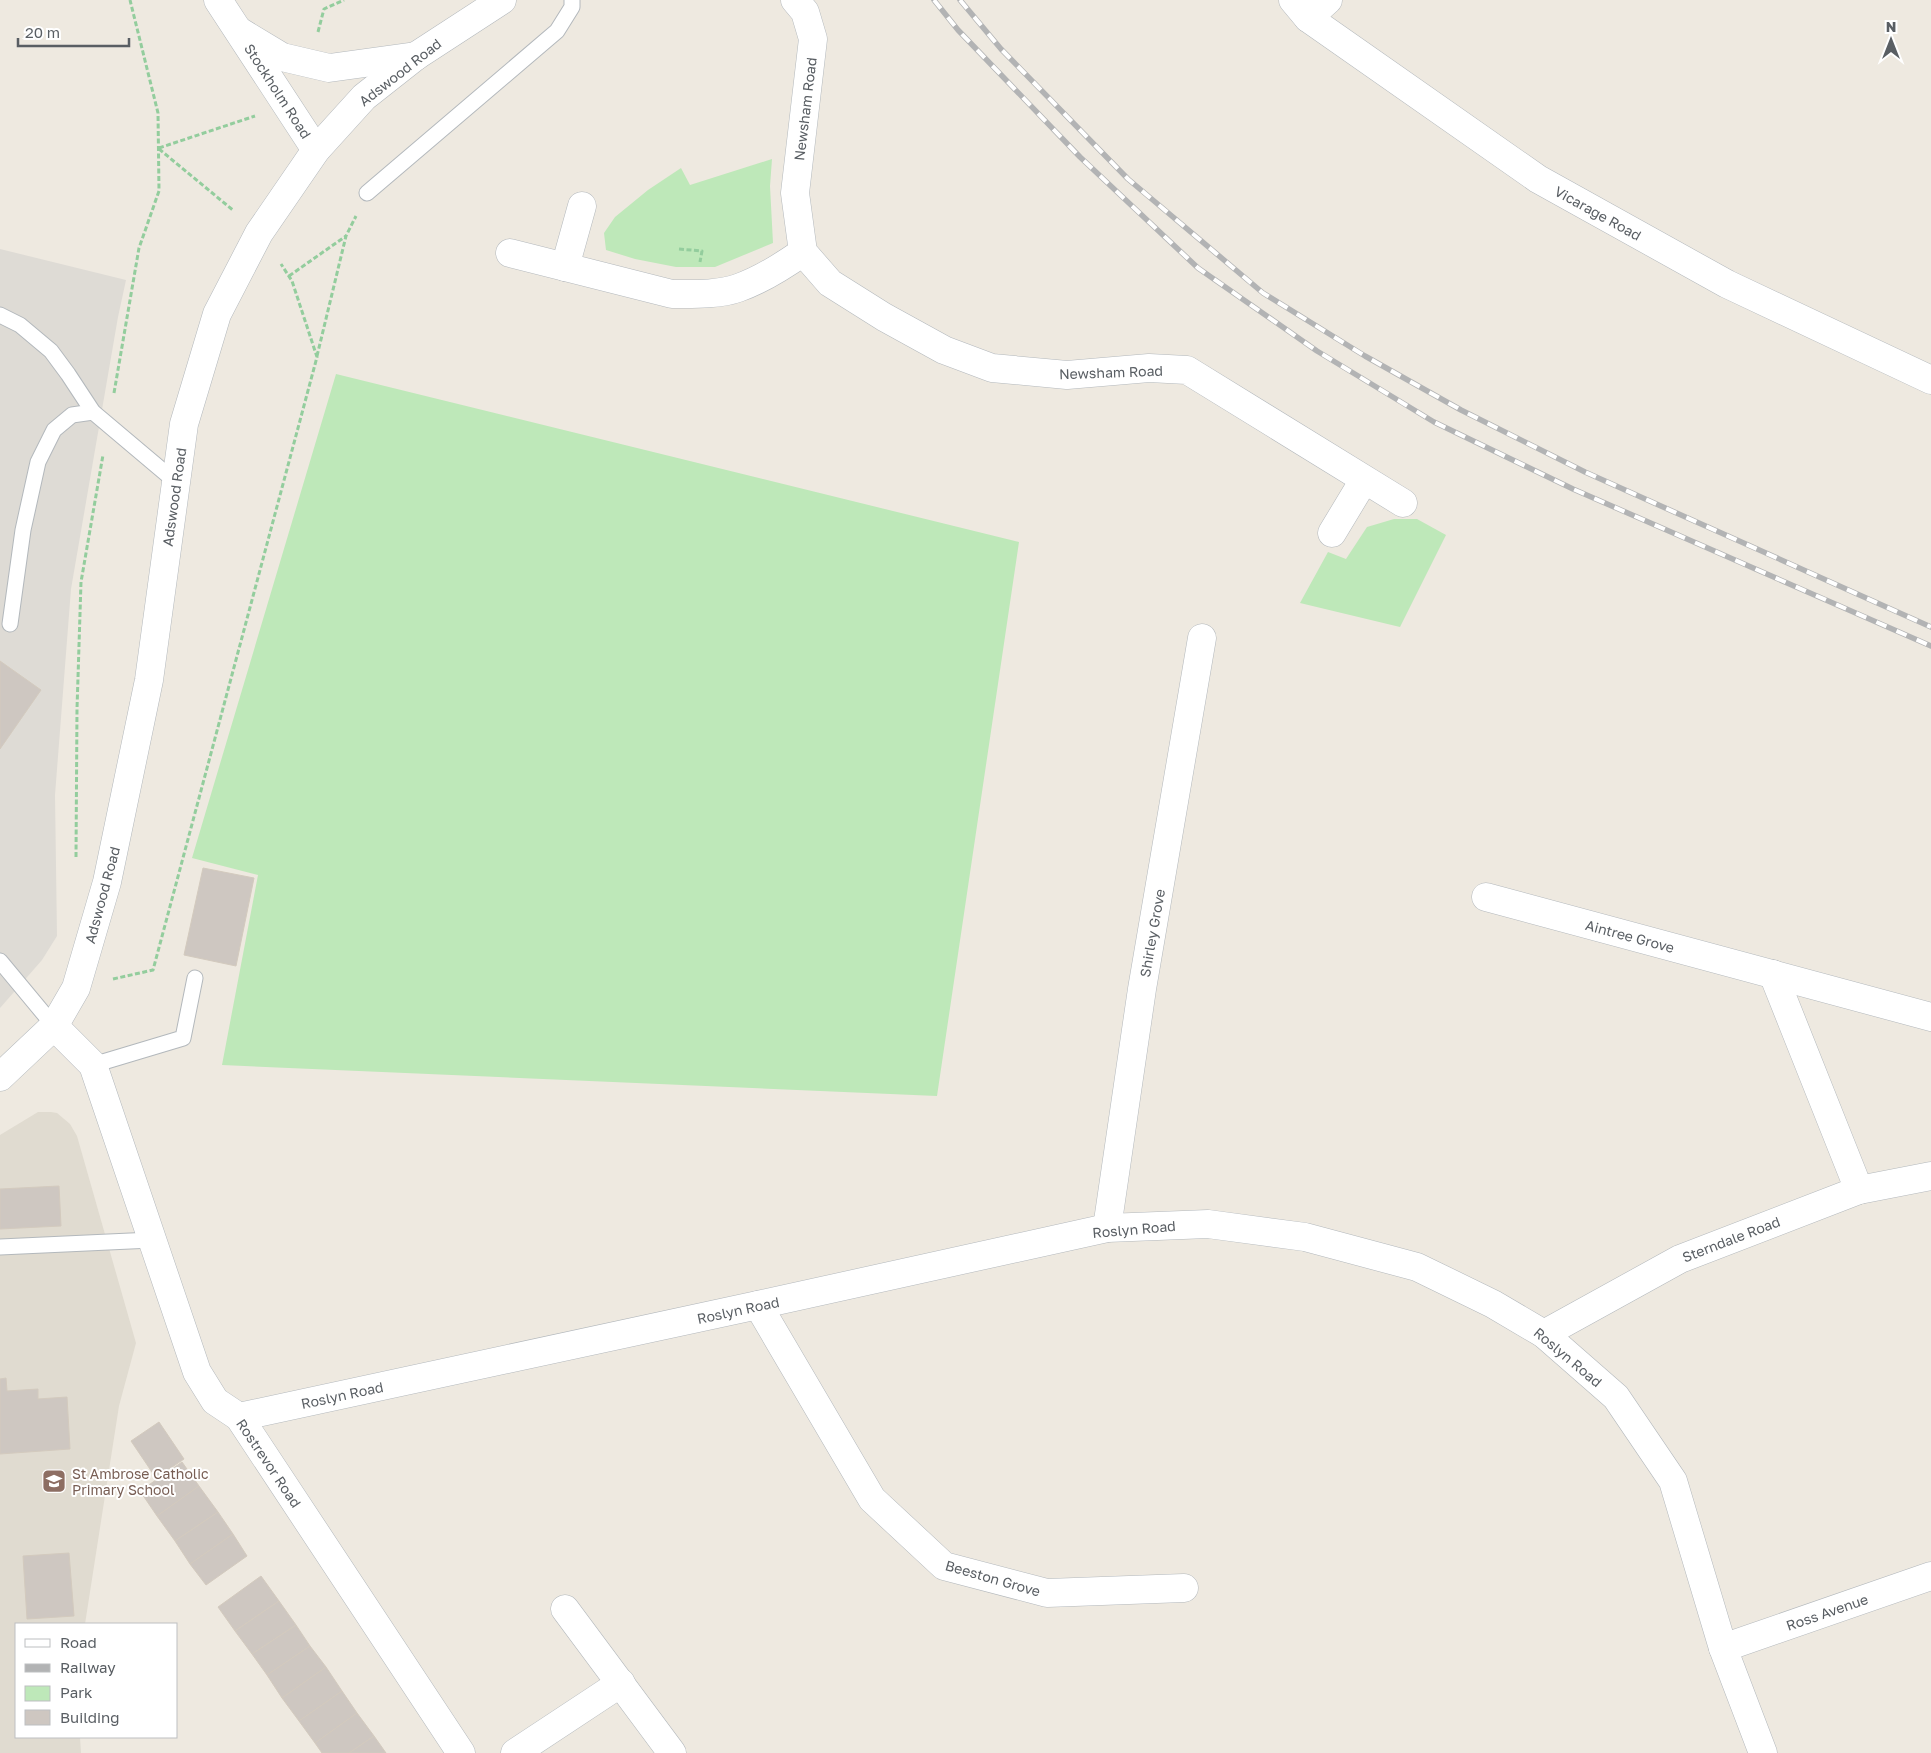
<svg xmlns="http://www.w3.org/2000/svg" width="1931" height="1753" font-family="'Golos Text',sans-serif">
<rect width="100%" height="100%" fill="#eee9e0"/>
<polygon fill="#dedbd5" points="0,249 126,280 118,317 71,589 55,795 57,936 42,960 0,1008"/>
<polygon fill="#e0dbd0" points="38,1112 51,1112 57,1113 70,1124 77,1136 136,1343 119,1406 85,1624 16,1624 16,1737 80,1737 81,1753 0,1753 0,1135"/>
<g fill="#bee8b9">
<polygon points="772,159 770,186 773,243 715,267 676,267 635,259 606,250 604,233 615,217 648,190 681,168 690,185"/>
<polygon points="336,374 1019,542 937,1096 222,1065 258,875 192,858"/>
<polygon points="1394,519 1417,519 1446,535 1400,627 1300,603 1328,552 1346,559 1367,527"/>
</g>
<g fill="#cec7c1" stroke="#d3cabe">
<polygon points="0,661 41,690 0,749"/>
<polygon points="203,868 254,878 236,966 184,955"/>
<polygon points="59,1186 61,1226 0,1229 0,1189"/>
<polygon points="6,1378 7,1391 38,1389 38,1399 67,1397 70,1449 0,1454 0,1379"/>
<polygon points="159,1422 184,1459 156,1478 131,1441"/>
<polygon points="182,1462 199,1486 157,1516 140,1491"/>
<polygon points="199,1486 218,1512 175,1541 157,1516"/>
<polygon points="218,1512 233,1534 190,1564 175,1541"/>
<polygon points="233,1534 247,1556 206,1585 190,1564"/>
<polygon points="69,1553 74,1616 27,1619 23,1556"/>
<polygon points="261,1576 279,1601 235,1631 218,1607"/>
<polygon points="279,1601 296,1625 252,1654 235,1631"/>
<polygon points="296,1625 310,1646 267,1675 252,1654"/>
<polygon points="310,1646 326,1667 282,1698 267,1675"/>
<polygon points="326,1667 342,1691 299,1721 282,1698"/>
<polygon points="342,1691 357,1713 315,1743 299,1721"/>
<polygon points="357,1713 374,1736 349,1753 322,1753 315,1743"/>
<polygon points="374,1736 386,1753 349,1753"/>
</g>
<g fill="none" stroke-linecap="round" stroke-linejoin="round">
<g stroke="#b3b8bc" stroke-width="17">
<g id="lane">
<polyline points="367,193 557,31 572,7 572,0"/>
<polyline points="0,315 20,325 51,351 68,374 93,412 176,482"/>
<polyline points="10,624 23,530 38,462 54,430 72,415 93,412"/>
<polyline points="0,961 54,1026"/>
<polyline points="93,1065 183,1038 195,978"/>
<polyline points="0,1247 152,1240"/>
</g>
</g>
<g stroke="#b3b8bc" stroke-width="29">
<g id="street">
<polyline points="218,0 316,150"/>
<polyline points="795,0 805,12 813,39 795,193 803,252 830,283 884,317 944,350 992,368 1067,375 1149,368 1187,370 1403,503"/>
<polyline points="1293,0 1308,18 1538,179 1727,284 1931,380"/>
<polyline points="1308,18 1328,0"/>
<polyline points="239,31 282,57 329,68 416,56"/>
<path d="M510,253l162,41c20,0 47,1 66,-6 23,-8 45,-22 65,-36"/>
<polyline points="565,267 582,206"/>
<polyline points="1332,533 1364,480"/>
<polyline points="1486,897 1931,1017"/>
<polyline points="1773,974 1859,1190"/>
<polyline points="54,1026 93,1065 197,1372 215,1401 239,1417 461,1753"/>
<polyline points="0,1077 54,1026 76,988 107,882 149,680 184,424 217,314 259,233 316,150 364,97 416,56 502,0"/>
<polyline points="1107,1228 1142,989 1202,638"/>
<polyline points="758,1305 872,1499 944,1566 1047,1593 1184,1588"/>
<polyline points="1544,1334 1680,1259 1859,1190 1931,1176"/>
<polyline points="239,1417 758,1305 1107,1228 1208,1224 1305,1237 1417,1267 1493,1304 1544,1334 1616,1397 1673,1481 1723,1648 1763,1753"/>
<polyline points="565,1609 672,1753"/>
<polyline points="1723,1648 1931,1576"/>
<polyline points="515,1753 621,1683"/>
</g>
</g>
<g stroke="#93cd9d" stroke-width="3" stroke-dasharray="5 2.5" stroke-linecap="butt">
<polyline points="318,32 324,9 344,0"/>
<polyline points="159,148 255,116"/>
<polyline points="159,149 234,211"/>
<polyline points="679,249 702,251 700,262"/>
<polyline points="289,276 346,236"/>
<polyline points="317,356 346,236 356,216"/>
<polyline points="114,393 139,248 159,191 158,113 130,0"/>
<polyline points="76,857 77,709 81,582 103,455"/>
<polyline points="113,979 153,970 317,357 292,281 281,264"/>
</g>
<use href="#lane" stroke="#fff" stroke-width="15"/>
<use href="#street" stroke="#fff" stroke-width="28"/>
<g stroke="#b2b3b4" stroke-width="5.5">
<g id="rail">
<polyline points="934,0 958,30 1080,157 1198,268 1317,351 1434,422 1573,489 1931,646"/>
<polyline points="960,0 1001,49 1128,179 1263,293 1365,356 1461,410 1585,472 1931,627"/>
</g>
</g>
<use href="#rail" stroke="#fff" stroke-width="4" stroke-dasharray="11" stroke-linecap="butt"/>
</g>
<defs>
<g id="school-square" transform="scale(1.25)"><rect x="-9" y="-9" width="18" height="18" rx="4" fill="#8d6e63" stroke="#fff"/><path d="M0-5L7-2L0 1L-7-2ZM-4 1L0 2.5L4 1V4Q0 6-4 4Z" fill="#fff"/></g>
</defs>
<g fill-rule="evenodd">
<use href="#school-square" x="54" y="1481"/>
</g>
<g text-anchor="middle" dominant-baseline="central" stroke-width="4" stroke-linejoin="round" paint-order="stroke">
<g font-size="14" fill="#595e63" stroke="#fff">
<text transform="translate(400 72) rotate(-38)">Adswood Road</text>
<text transform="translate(278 91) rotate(57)">Stockholm Road</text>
<text transform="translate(805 109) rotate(-83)">Newsham Road</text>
<text transform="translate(1598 213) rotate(29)">Vicarage Road</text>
<text transform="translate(1111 372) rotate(-2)">Newsham Road</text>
<text transform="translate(174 497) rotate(-82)">Adswood Road</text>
<text transform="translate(102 895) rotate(-75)">Adswood Road</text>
<text transform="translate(1152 933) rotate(-80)">Shirley Grove</text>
<text transform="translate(1630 936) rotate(15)">Aintree Grove</text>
<text transform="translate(1134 1229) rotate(-5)">Roslyn Road</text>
<text transform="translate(1731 1239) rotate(-21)">Sterndale Road</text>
<text transform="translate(738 1310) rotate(-12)">Roslyn Road</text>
<text transform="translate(1568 1357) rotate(40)">Roslyn Road</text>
<text transform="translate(342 1395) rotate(-12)">Roslyn Road</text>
<text transform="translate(269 1463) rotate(56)">Rostrevor Road</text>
<text transform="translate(993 1578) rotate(16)">Beeston Grove</text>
<text transform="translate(1827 1612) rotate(-19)">Ross Avenue</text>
</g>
<g font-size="14" fill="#785e54" stroke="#fff" text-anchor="start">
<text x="72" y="1473">St Ambrose Catholic<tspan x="72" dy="16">Primary School</tspan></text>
</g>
</g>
<rect x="15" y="1623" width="162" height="115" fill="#ffffff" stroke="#bdbfc1"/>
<rect x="25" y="1639" width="25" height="8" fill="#ffffff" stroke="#bdbfc1"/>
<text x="60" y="1648" font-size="15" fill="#595e63">Road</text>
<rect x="25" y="1664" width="25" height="8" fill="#b2b3b4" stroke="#bdbfc1"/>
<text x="60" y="1673" font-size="15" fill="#595e63">Railway</text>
<rect x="25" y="1686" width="25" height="15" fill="#bee8b9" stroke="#bdbfc1"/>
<text x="60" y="1698" font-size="15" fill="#595e63">Park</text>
<rect x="25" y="1710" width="25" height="15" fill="#cec7c1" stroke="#bdbfc1"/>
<text x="60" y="1723" font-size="15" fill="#595e63">Building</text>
<g transform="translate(1891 40)" stroke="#ffffff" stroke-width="4" paint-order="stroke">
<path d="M0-4L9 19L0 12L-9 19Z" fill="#595e63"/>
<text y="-8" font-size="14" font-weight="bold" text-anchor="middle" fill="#595e63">N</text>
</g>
<path d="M18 38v8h111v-8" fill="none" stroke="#595e63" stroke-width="2.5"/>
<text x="25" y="38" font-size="15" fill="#595e63" stroke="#ffffff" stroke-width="4" paint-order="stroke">20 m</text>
</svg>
